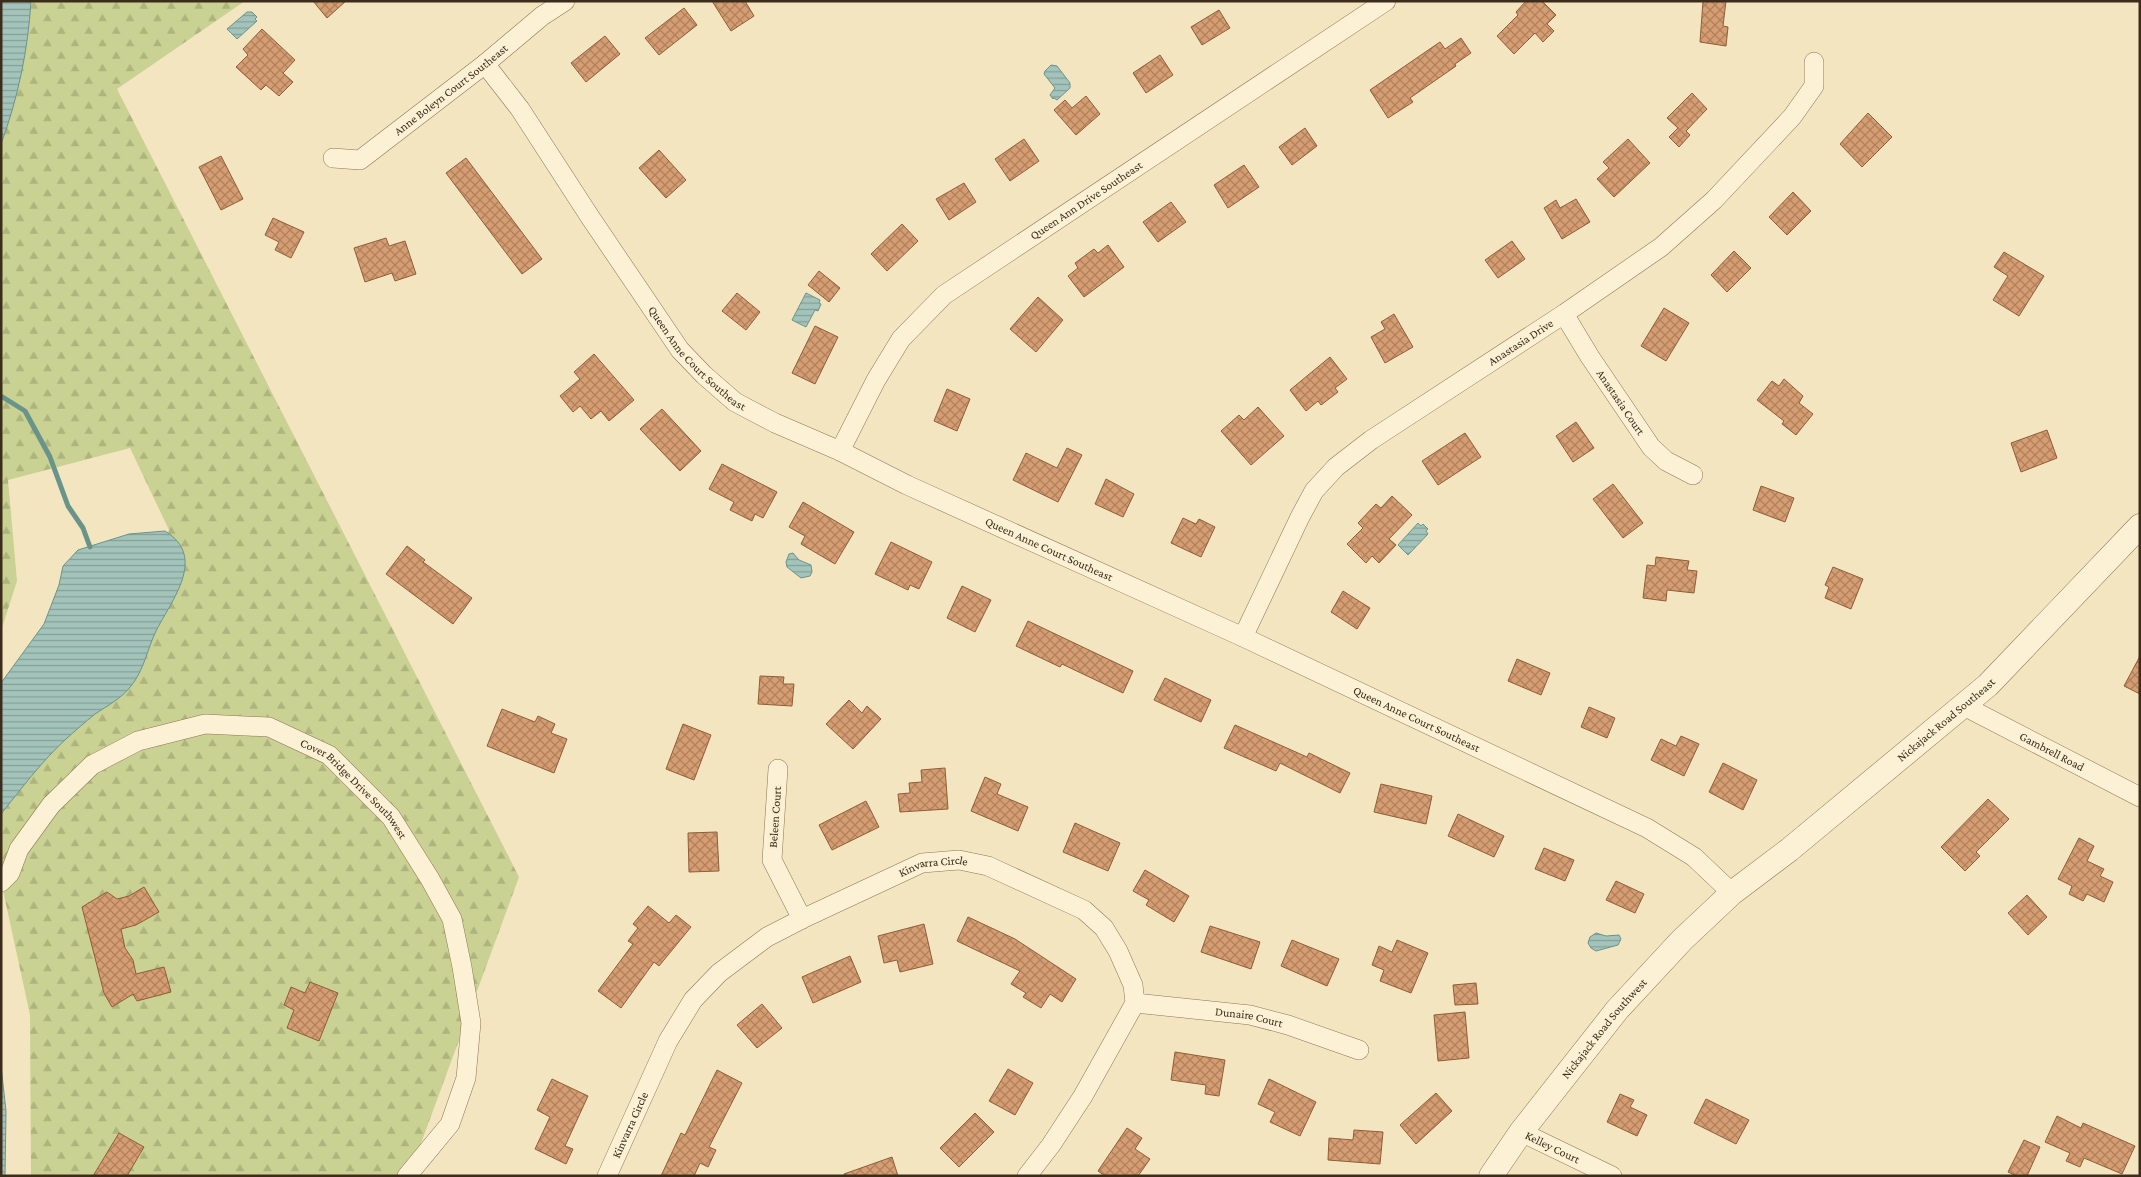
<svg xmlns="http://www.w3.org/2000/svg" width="2141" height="1177" font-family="'Crimson Pro',serif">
<defs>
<pattern id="forest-firs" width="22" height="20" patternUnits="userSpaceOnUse" patternTransform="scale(1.25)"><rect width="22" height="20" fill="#c9d292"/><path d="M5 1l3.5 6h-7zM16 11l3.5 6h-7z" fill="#aeb47d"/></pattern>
<pattern id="water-rules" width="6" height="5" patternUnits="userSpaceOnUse" patternTransform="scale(1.25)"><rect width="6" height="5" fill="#a3c4bb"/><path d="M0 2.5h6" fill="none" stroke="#869f97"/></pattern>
<pattern id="building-cross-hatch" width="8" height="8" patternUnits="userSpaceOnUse" patternTransform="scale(1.25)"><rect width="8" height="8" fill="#d59d71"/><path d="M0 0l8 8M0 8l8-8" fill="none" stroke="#ae805c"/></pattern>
</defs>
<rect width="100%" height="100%" fill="#f3e5c0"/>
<polygon fill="url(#forest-firs)" points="1,1 245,1 117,89 519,877 409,1176 31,1176 30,1015 1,881 1,806 131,662 169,530 130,448 8,480 17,581 1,631"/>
<g fill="url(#water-rules)" stroke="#69948a">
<path d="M1,1h30c-3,49 -13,97 -30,143z"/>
<polygon points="247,12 252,12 257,17 255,19 257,21 237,39 227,29"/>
<polygon points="1051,65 1057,66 1070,83 1070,88 1057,100 1054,98 1053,99 1050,95 1055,88 1044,74 1045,71"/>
<polygon points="806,293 820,300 819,303 821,304 818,311 815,310 806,327 792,320"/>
<polygon points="1418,523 1421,526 1423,524 1428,529 1426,531 1428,534 1408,555 1398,545"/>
<path d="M165,531c43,26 6,70 -9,100 -9,19 -12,39 -25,55 -9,12 -24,20 -36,28 -10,8 -20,17 -29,25 -25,23 -44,49 -65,75v-131l43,-59 15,-39 4,-19 15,-16 51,-16z"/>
<polygon points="793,553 799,560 811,565 812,572 810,576 801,578 787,567 786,562 789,554"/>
<polygon points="1596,933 1606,936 1619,935 1621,939 1618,945 1596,951 1591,948 1588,943 1590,937"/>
<polygon points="1,1066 6,1111 5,1176 1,1176"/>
</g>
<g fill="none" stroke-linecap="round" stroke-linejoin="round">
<polyline stroke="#69948a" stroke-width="5" points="1,396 25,411 50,457 68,506 83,528 90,547"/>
</g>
<g fill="url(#building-cross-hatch)" stroke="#905d38">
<polygon points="313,1 346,1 327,18"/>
<polygon points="712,1 745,1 754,16 731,31"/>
<polygon points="1526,1 1542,1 1556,15 1547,24 1554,31 1543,42 1535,33 1514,54 1497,36 1518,15 1516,12"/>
<polygon points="1703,1 1726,1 1723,26 1728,27 1726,46 1700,42"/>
<polygon points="684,8 697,25 659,55 645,38"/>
<polygon points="1219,10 1230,28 1202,45 1191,27"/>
<polygon points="262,29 295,60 283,73 293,82 279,96 266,85 261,90 236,67 248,55 243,49"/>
<polygon points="605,36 620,54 586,82 571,63"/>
<polygon points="1461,38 1471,53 1455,64 1456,66 1410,98 1413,102 1388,118 1370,90 1440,42 1445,49"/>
<polygon points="1160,55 1173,75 1146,93 1133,73"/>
<polygon points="1692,93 1707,109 1686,131 1690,135 1679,147 1669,137 1678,128 1667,118"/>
<polygon points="1086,96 1100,114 1076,135 1054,110 1065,100 1072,108"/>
<polygon points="1868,113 1892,137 1862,167 1840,144"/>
<polygon points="1305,128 1317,146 1292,165 1279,147"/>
<polygon points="1024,139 1039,161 1010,181 995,159"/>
<polygon points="1628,139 1650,163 1614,197 1597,179 1609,168 1603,162"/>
<polygon points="659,150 686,180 666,198 639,168"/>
<polygon points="221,156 243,199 221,210 199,167"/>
<polygon points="466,158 542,259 522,274 446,173"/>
<polygon points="1244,165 1259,187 1228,208 1214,185"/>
<polygon points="964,183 976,202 949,220 936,199"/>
<polygon points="1793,192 1811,211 1787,235 1769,217"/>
<polygon points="1576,199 1590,222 1562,239 1544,208 1556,200 1560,208"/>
<polygon points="1171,202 1186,222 1158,242 1143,222"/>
<polygon points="273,218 304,232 291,258 275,250 279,242 265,235"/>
<polygon points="902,224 918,241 887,271 871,254"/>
<polygon points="386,238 389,246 405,241 416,274 395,281 392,273 365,282 354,248"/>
<polygon points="1512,241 1525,259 1498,278 1485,260"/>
<polygon points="1108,245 1124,267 1084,297 1068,276 1078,268 1075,263 1094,249 1098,253"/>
<polygon points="1734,251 1751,268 1727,292 1711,275"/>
<polygon points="2004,252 2044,276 2019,316 1993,300 2008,276 1994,267"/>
<polygon points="819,271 840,288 829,302 808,285"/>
<polygon points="737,293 760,312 746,330 722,311"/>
<polygon points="1038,297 1063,320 1036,352 1010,329"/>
<polygon points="1664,308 1689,323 1666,361 1641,346"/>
<polygon points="1394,314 1413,347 1385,363 1371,337 1385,329 1381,322"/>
<polygon points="815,326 838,337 815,384 792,373"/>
<polygon points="594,354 634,400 609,421 601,411 591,419 580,406 573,412 560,396 580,379 574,372"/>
<polygon points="1330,357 1347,379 1335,388 1338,392 1321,405 1318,401 1306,411 1290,390"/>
<polygon points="1784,379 1803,396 1799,403 1813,414 1796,435 1782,424 1784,421 1757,400 1772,381 1779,386"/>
<polygon points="947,389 970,399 957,431 934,421"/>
<polygon points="1258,407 1284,436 1251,465 1221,431 1239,415 1244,420"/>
<polygon points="662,409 701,451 680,471 640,429"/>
<polygon points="1576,422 1594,448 1573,462 1556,436"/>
<polygon points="2047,430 2057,458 2021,472 2011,443"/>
<polygon points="1465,433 1481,457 1438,485 1422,461"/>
<polygon points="1067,448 1082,455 1058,502 1013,480 1026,453 1057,468"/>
<polygon points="722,464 777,492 763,518 755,514 752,521 730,510 734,502 709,489"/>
<polygon points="1106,479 1134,494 1123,517 1095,504"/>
<polygon points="1613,484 1643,523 1623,538 1593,499"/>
<polygon points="1761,486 1794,498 1785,522 1753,510"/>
<polygon points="1392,496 1412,515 1389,539 1396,545 1379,563 1372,556 1366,563 1347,544 1363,528 1358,523 1376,504 1381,508"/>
<polygon points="803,502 854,532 835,564 801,544 805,536 789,527"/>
<polygon points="1183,518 1196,524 1199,519 1215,527 1201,557 1171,543"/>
<polygon points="891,542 932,562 919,589 910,585 908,590 875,574"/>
<polygon points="407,546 425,560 423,562 472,598 453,624 386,574"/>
<polygon points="1656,557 1689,561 1687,570 1697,571 1694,593 1667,590 1666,601 1643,598 1647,565 1655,566"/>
<polygon points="1833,567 1863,579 1851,609 1825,598 1829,587 1825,585"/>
<polygon points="962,586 991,600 975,632 947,618"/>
<polygon points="1343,591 1370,608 1357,629 1331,612"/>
<polygon points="1028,621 1133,671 1123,693 1062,664 1060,667 1016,646"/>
<polygon points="2140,656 2140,694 2124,686"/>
<polygon points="1517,659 1550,673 1541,695 1508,681"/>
<polygon points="760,676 784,677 783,684 794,684 792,706 758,704"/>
<polygon points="1165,678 1211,700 1201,722 1154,700"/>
<polygon points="849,700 862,713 867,706 881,719 853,749 826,724"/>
<polygon points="1589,707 1615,718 1607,738 1581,727"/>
<polygon points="502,709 535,722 538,716 555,724 551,733 567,739 554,773 487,746"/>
<polygon points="683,724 711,735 694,780 666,769"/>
<polygon points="1235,725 1307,757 1309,753 1350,773 1340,793 1280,763 1276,771 1224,748"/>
<polygon points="1681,736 1699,744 1684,776 1651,760 1661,739 1676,746"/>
<polygon points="1723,763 1757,780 1743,810 1709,792"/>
<polygon points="945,768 948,809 900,812 898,794 910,793 909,783 922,782 921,770"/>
<polygon points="985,777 1001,784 997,794 1028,807 1018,831 971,811"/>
<polygon points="1381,784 1432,796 1426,824 1374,812"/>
<polygon points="1988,799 2009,819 1976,852 1980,856 1965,871 1941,847"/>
<polygon points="866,801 879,827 832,850 819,825"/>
<polygon points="1458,814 1504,836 1494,857 1448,836"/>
<polygon points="1075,823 1120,843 1108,871 1063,852"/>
<polygon points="717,832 719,871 689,872 688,833"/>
<polygon points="2079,838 2094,846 2087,861 2104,869 2100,876 2113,882 2104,902 2087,894 2083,901 2069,894 2072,886 2058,879"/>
<polygon points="1544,848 1574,860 1565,881 1535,869"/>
<polygon points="1145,870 1189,896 1174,922 1146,905 1149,900 1133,891"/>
<polygon points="1616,881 1644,894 1635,913 1606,900"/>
<polygon points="144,887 159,912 136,925 121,929 125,948 133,960 136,974 164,967 171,992 137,1001 133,994 112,1007 104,993 82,907 107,892 117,899 129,896"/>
<polygon points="2027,895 2047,917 2028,935 2008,913"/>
<polygon points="648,906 669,923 676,915 691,927 659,966 654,962 621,1008 598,991 633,944 628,941 638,928 633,924"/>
<polygon points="968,917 1015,939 1076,979 1062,1002 1050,994 1041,1008 1023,997 1026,993 1011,984 1020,971 957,941"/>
<polygon points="924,924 933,964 900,972 897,960 884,963 878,936"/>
<polygon points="1210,926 1260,942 1251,969 1201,952"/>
<polygon points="1292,940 1339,959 1327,986 1281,966"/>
<polygon points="1397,940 1428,953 1411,993 1380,981 1384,970 1372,965 1379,946 1392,952"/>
<polygon points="850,956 861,982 813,1003 802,977"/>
<polygon points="310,982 338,993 319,1041 287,1028 294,1010 284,1005 291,987 305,993"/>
<polygon points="1476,983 1478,1004 1455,1005 1453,985"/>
<polygon points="762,1004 782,1028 757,1048 737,1025"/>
<polygon points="1465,1012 1469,1058 1438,1061 1434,1015"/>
<polygon points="1175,1052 1225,1060 1219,1096 1205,1094 1206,1085 1171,1080"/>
<polygon points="1008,1069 1033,1083 1015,1115 989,1101"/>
<polygon points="717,1070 742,1083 709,1147 716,1150 708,1167 700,1163 694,1176 661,1176 681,1133 685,1135"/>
<polygon points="552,1079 588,1096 565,1146 573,1149 566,1164 535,1149 550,1117 537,1110"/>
<polygon points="1269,1079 1316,1102 1300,1136 1270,1122 1275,1112 1258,1104"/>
<polygon points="1436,1093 1452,1111 1416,1144 1400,1125"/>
<polygon points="1620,1094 1634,1100 1630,1107 1647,1115 1637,1136 1607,1122"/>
<polygon points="1706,1099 1749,1120 1736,1144 1694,1123"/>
<polygon points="975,1113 994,1132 959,1167 940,1148"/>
<polygon points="2057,1116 2081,1128 2083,1123 2135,1146 2122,1174 2084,1158 2080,1167 2066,1161 2070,1153 2045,1142"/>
<polygon points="1127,1128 1142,1138 1135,1149 1150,1159 1138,1176 1105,1176 1098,1171"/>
<polygon points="1354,1130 1383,1132 1380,1164 1328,1160 1329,1138 1353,1140"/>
<polygon points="119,1133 144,1147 127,1176 93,1176"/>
<polygon points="2024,1140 2040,1147 2027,1176 2017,1176 2008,1172"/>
<polygon points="892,1157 898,1176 844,1176 844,1174"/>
</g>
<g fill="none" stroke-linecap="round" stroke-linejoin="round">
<g stroke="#8e7555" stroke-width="20">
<g id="minor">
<path id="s1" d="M485,64l35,45 70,108 90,133 24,25 31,27 40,21 65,28 67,34 336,152 404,191 47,29 38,36"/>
<path id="s2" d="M333,158l27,2 125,-96 57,-48 23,-15"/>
<path id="s3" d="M1564,314l26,43 61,90 15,14 27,14"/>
<path id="s4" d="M840,451l36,-71 25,-41 43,-44 442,-294"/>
<path id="s5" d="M1243,637l57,-120 14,-26 22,-24 35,-27 193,-126 97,-67 53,-47 78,-83 22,-31v-24"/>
<path id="s6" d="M1964,706l176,91"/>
<polyline points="778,769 772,860 802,919"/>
<path id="s7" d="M1,882l9,-9 9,-24 32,-44 41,-40 46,-24 67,-17 64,3 60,28 62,62 39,62 22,40 10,48 9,56 -5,55 -16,46 -43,52"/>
<path id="s8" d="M1135,1003l115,12 38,10 71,25"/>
<path id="s9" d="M1521,1132l91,44"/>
<path id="s10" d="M607,1176l61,-135 25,-41 26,-27 48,-36 35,-18 120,-56 37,-3 29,6 96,44 20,18 14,23 15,34 2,18 -52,93 -32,49 -24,31"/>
</g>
</g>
<g stroke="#8e7555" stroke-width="25">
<g id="tertiary">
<path id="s11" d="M1491,1176l30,-44 96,-122 65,-70 50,-47 57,-43 199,-165 152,-159"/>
</g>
</g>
<use href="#minor" stroke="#fcf1d4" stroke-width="19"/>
<use href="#tertiary" stroke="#fcf1d4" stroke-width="24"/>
</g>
<g text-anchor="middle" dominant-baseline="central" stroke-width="4.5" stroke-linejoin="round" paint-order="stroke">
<g font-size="12" fill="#3c2c1c" stroke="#f9eed0">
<text stroke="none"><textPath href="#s2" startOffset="142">Anne Boleyn Court Southeast</textPath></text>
<text stroke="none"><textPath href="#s4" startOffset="360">Queen Ann Drive Southeast</textPath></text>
<text stroke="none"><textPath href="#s5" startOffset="418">Anastasia Drive</textPath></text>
<text stroke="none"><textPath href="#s1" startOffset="364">Queen Anne Court Southeast</textPath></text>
<text stroke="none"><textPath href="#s3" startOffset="105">Anastasia Court</textPath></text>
<text stroke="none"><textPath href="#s1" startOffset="769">Queen Anne Court Southeast</textPath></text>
<text stroke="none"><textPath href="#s1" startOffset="1174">Queen Anne Court Southeast</textPath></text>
<text stroke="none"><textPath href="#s11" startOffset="648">Nickajack Road Southeast</textPath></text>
<text stroke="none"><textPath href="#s6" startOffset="99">Gambrell Road</textPath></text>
<text stroke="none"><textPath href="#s7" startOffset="442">Cover Bridge Drive Southwest</textPath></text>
<text transform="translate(775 817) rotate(-86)">Beleen Court</text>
<text stroke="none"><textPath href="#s10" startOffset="476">Kinvarra Circle</textPath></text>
<text stroke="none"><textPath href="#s8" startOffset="115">Dunaire Court</textPath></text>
<text stroke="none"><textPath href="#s11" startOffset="186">Nickajack Road Southwest</textPath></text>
<text stroke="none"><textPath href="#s10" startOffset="56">Kinvarra Circle</textPath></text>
<text stroke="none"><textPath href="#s9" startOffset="35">Kelley Court</textPath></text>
</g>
</g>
<rect width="2141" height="1177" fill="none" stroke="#3c2c1c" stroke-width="5"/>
</svg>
